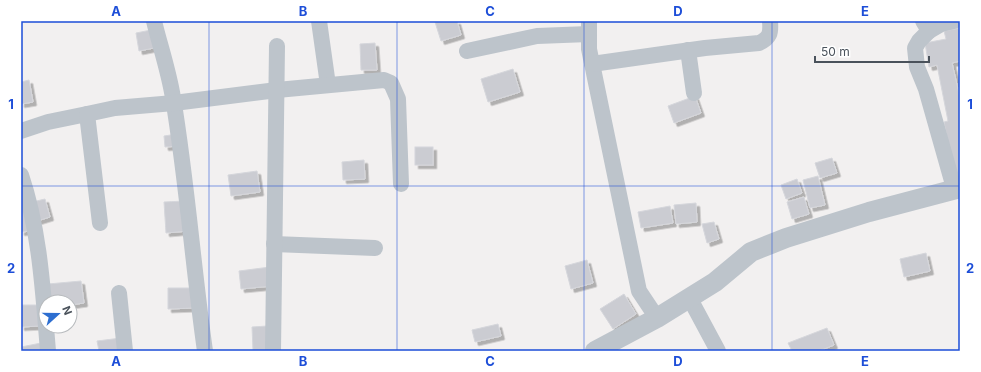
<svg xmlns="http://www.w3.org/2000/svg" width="981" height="372" font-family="Inter,sans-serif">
<defs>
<filter id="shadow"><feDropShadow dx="3.5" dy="3.5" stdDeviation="0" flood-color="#0004"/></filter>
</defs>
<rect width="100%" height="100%" fill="#f2f0f0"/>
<g fill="#cbccd2" stroke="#d5d6db" filter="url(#shadow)">
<polygon points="440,21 457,21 461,35 441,41 435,22"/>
<polygon points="960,28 960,61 952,63 960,98 960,176 955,177 944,122 948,121 937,65 929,67 925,43 946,39 944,31"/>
<polygon points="151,30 154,48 139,51 136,33"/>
<polygon points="375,43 377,70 361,70 360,44"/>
<polygon points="513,69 520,92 488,102 481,79"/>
<polygon points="29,80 33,102 21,104 21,82"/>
<polygon points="695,96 701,113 674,123 668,106"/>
<polygon points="177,134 179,146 165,147 164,136"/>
<rect x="415" y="147" width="18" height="18"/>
<polygon points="832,158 837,173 820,178 815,163"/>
<polygon points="364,160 365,179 343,180 342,162"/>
<polygon points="257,171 260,192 231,196 228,175"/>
<polygon points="818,176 825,205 810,208 803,180"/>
<polygon points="797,179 802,193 786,199 781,185"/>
<polygon points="804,197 809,214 792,219 787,202"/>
<polygon points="45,199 50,217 37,221 32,202"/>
<polygon points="185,201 188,231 166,233 164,202"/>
<polygon points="696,203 697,222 676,224 674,205"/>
<polygon points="670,206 673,223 641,228 638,212"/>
<polygon points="29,207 32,231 21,232 21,208"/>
<polygon points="714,222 719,239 707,243 702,224"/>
<polygon points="926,253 930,271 904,277 900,259"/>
<polygon points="587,260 593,283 571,289 565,266"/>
<polygon points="270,267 272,286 241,289 239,271"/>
<polygon points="81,281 84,303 70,305 70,302 50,302 48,284"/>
<polygon points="168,288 193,288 193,308 168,309"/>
<polygon points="624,294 636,314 613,329 600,309"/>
<polygon points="21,305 38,305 39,326 21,327"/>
<polygon points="498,324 501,336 475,342 472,330"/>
<polygon points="267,326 269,351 253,351 252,327"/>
<polygon points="827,328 834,345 819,351 792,351 788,343"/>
<polygon points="121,338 122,351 99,351 97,341"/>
<polygon points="41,343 42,351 21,351 21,347"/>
</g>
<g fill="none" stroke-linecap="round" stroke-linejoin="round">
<g stroke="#bdc4cb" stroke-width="16">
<path d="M154,21c6,25 15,51 19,77 14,84 20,169 32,253"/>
<polyline points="319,21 328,85"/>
<polyline points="589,21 589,49 639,291 657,318"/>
<polyline points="923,21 929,31 941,24 954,21"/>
<polyline points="929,31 919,41 915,48 917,67 926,89 954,188"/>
<polyline points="688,50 694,93"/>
<polyline points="467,51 537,36 589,34"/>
<path d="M592,64l113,-16 54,-5c11,-5 12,-10 11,-22"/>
<polyline points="21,131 48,122 87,114"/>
<path d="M21,175c19,56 22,117 27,176"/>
<polyline points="100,223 87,114 115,108 174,103 277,90 384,80 391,83 398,99 401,184"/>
<polyline points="274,244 375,248"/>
<polyline points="119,293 125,351"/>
<polyline points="689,297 718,351"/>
<polyline points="273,351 277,46"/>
</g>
<polyline stroke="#bdc4cb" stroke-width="20" points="595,351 657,318 715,282 751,252 786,238 869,212 960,188"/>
</g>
<path fill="none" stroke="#1d4ed8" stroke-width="1" stroke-opacity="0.55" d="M209,21v330M397,21v330M584,21v330M772,21v330M21,186h939"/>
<rect width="981" height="372" fill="none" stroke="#ffffff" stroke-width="44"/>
<g transform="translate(58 314) rotate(69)"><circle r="19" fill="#ffffff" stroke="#b7babd"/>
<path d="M0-3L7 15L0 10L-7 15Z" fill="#2d6ed0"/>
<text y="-6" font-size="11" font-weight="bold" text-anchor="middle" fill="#4a525b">N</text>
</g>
<path d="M815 56v6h114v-6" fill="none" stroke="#4a525b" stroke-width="2"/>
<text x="821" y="56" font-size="12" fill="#4a525b" stroke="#ffffff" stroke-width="3" paint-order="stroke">50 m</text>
<rect x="22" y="22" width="937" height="328" fill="none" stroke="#1d4ed8" stroke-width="1.5"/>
<g font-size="13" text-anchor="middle" font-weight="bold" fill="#1d4ed8">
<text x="116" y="16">A</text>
<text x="303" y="16">B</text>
<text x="490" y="16">C</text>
<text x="678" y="16">D</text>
<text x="865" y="16">E</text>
<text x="11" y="109">1</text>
<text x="970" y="109">1</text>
<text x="11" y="273">2</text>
<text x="970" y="273">2</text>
<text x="116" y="366">A</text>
<text x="303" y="366">B</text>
<text x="490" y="366">C</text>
<text x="678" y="366">D</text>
<text x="865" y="366">E</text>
</g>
</svg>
